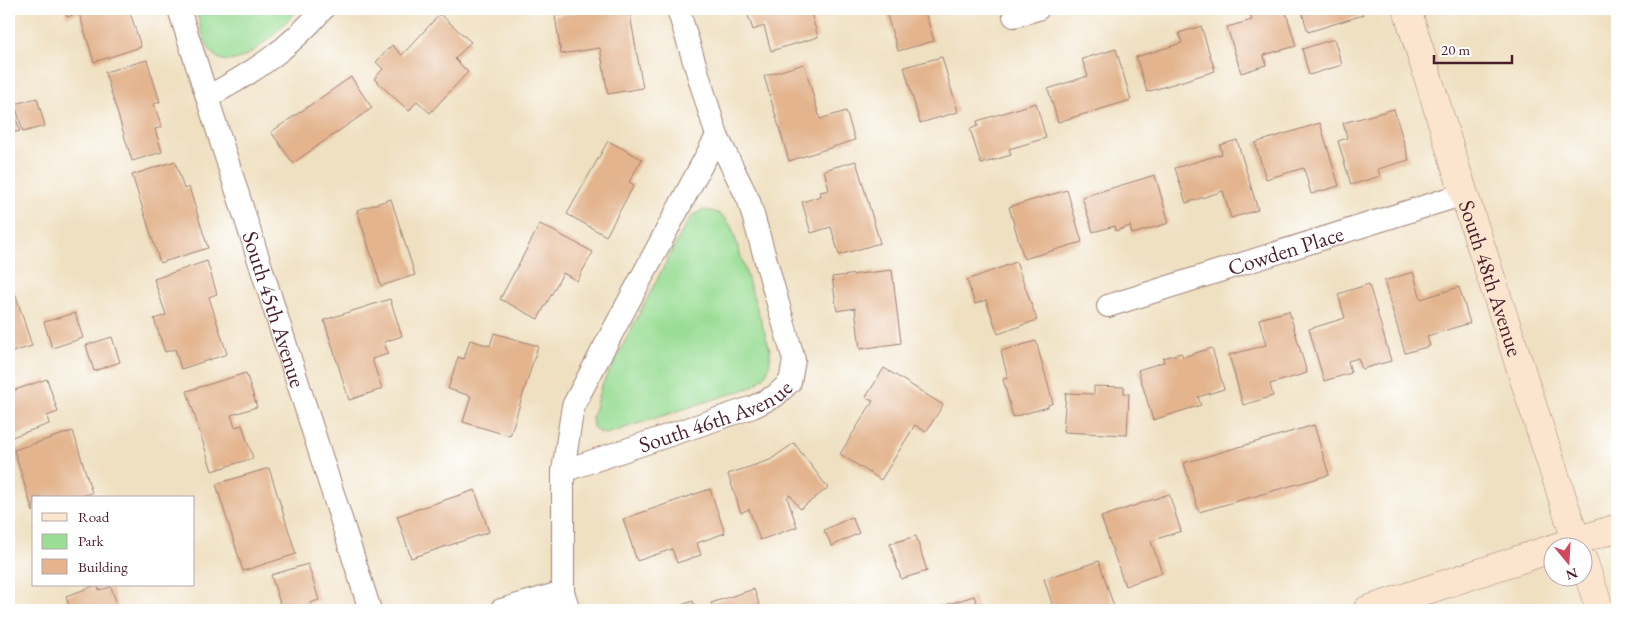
<svg xmlns="http://www.w3.org/2000/svg" width="1626" height="619" font-family="'EB Garamond',serif">
<rect width="100%" height="100%" fill="#fff"/>
<filter id="ink" filterUnits="userSpaceOnUse"><feTurbulence type="fractalNoise" baseFrequency=".02" numOctaves="2"/><feDisplacementMap in="SourceGraphic" scale="10" xChannelSelector="R" yChannelSelector="G"/><feConvolveMatrix kernelMatrix="1 2 1 2 8 2 1 2 1" color-interpolation-filters="sRGB"/></filter>
<filter id="wash" filterUnits="userSpaceOnUse"><feTurbulence type="fractalNoise" baseFrequency=".0096" numOctaves="4" result="noise"/><feDisplacementMap in="SourceGraphic" scale="20" xChannelSelector="R" yChannelSelector="G"/><feGaussianBlur stdDeviation="1.12" result="paint"/><feColorMatrix in="noise" values="0 0 0 0 0 0 0 0 0 0 0 0 0 0 0 0 0 1.4 0 .05"/><feComposite in="paint" operator="in"/></filter>
<g filter="url(#wash)">
<rect width="100%" height="100%" fill="#efe0c1"/>
<g fill="#9add94" stroke="#727e60">
<path d="M196,9h102c-15,16 -60,69 -84,46 -11,-10 -14,-32 -18,-46z"/>
<path d="M703,210c15,1 21,5 29,18l38,122c1,19 -3,26 -18,37l-146,47 -8,-2 -5,-5 -1,-9 9,-31 83,-159 8,-12z"/>
</g>
<g id="blocks">
<g fill="#e3b48d">
<polygon points="64,9 129,9 141,47 94,62 79,13 67,17"/>
<polygon points="597,9 629,9 643,88 608,94 600,48 561,54 555,16"/>
<polygon points="746,9 794,9 796,15 810,10 818,37 771,51 764,26 753,30"/>
<polygon points="885,9 928,9 929,11 925,12 934,41 898,51"/>
<polygon points="1261,9 1285,9 1296,46 1264,55 1266,65 1241,73 1227,27 1252,20 1249,12"/>
<polygon points="1301,9 1361,9 1363,15 1308,32"/>
<polygon points="440,14 471,42 455,59 468,72 430,113 417,101 409,111 374,79 383,69 376,62 392,45 402,55"/>
<polygon points="1201,26 1215,71 1147,92 1136,57 1182,43 1179,33"/>
<polygon points="1334,39 1342,65 1309,75 1302,49"/>
<polygon points="1116,49 1131,100 1058,122 1048,89 1088,76 1082,59"/>
<polygon points="942,57 958,112 920,123 904,67"/>
<polygon points="147,60 160,102 154,104 162,127 155,129 162,152 132,161 105,72"/>
<polygon points="804,64 820,119 846,111 855,140 789,161 764,76"/>
<polygon points="351,77 372,108 293,163 271,132"/>
<polygon points="9,94 20,131 9,134"/>
<polygon points="37,98 45,126 23,132 15,104"/>
<polygon points="1036,103 1046,138 1009,149 1011,155 981,164 970,129 978,126 977,121"/>
<polygon points="1394,109 1409,160 1378,169 1380,176 1351,185 1338,141 1347,138 1343,123"/>
<polygon points="1320,123 1339,186 1311,194 1304,168 1266,179 1255,143"/>
<polygon points="1237,140 1258,210 1231,218 1223,191 1186,203 1175,168 1222,154 1220,145"/>
<polygon points="608,141 642,159 629,182 634,185 606,236 567,214"/>
<polygon points="175,161 184,189 189,187 208,248 160,263 132,175"/>
<polygon points="856,161 880,243 839,255 831,227 811,233 802,202 821,196 820,192 829,190 824,170"/>
<polygon points="1155,175 1169,223 1132,234 1130,226 1116,231 1115,226 1093,232 1082,197"/>
<polygon points="1067,190 1082,242 1024,259 1009,207"/>
<polygon points="391,199 415,275 381,286 357,210"/>
<polygon points="540,224 593,252 577,281 563,273 538,319 500,299"/>
<polygon points="207,261 217,294 209,297 227,354 181,369 175,349 165,352 154,319 166,315 154,279"/>
<polygon points="1016,262 1037,320 998,334 986,300 975,304 967,280"/>
<polygon points="892,270 901,343 860,349 855,308 837,311 832,277"/>
<polygon points="1413,272 1421,299 1459,287 1470,323 1427,336 1430,346 1405,353 1384,281"/>
<polygon points="1369,284 1391,361 1362,369 1358,358 1348,361 1351,373 1324,381 1309,329 1345,318 1338,294"/>
<polygon points="15,293 32,346 9,353 9,294"/>
<polygon points="390,299 402,336 384,342 388,354 372,359 382,389 349,400 324,320"/>
<polygon points="1289,311 1307,373 1270,384 1273,396 1243,405 1229,355 1266,345 1259,319"/>
<polygon points="75,313 83,338 52,348 44,322"/>
<polygon points="494,333 538,346 510,436 463,422 471,396 448,389 458,357 464,359 470,340 490,346"/>
<polygon points="112,337 120,362 94,371 86,345"/>
<polygon points="1036,341 1053,403 1048,405 1048,407 1013,417 1003,379 1008,378 1001,351"/>
<polygon points="1212,348 1224,389 1198,397 1201,405 1153,420 1138,370 1164,362 1163,358 1181,353 1183,357"/>
<polygon points="884,368 943,405 926,432 915,425 881,480 840,454 873,401 866,397"/>
<polygon points="246,373 257,407 231,415 235,427 242,425 253,458 212,471 187,391"/>
<polygon points="47,379 58,412 47,416 49,424 9,438 9,392"/>
<polygon points="1094,386 1124,387 1124,393 1129,394 1127,435 1063,432 1066,393 1094,394"/>
<polygon points="1314,425 1329,475 1199,512 1184,463"/>
<polygon points="73,431 92,493 76,498 34,498 33,512 14,450"/>
<polygon points="794,443 828,488 800,509 790,495 787,497 797,527 760,540 749,509 741,513 728,474 770,460"/>
<polygon points="269,468 296,554 243,571 216,484"/>
<polygon points="710,489 725,533 697,543 701,555 677,563 672,549 637,561 623,519"/>
<polygon points="475,490 489,532 411,558 397,516"/>
<polygon points="1169,494 1181,531 1151,541 1162,573 1125,586 1101,517"/>
<polygon points="852,517 859,533 832,546 824,530"/>
<polygon points="916,536 927,571 901,579 890,544"/>
<polygon points="1099,561 1115,610 1079,610 1078,607 1066,610 1054,610 1044,579"/>
<polygon points="308,564 319,600 310,603 312,610 282,610 271,575"/>
<polygon points="97,585 99,590 111,587 119,610 70,610 66,596"/>
<polygon points="754,589 761,610 714,610 711,603"/>
<polygon points="974,596 979,610 936,610 936,608"/>
<polygon points="693,601 696,610 667,610"/>
</g>
</g>
</g>
<g filter="url(#ink)">
<use href="#blocks" fill-opacity="0" stroke="#9c8076" stroke-width="1"/>
<g fill="none" stroke-linecap="round" stroke-linejoin="round">
<g stroke="#9c8076" stroke-width="24">
<g id="street">
<path id="s1" d="M179,9l191,601"/>
<polyline points="1014,16 1038,9"/>
<path d="M207,97c46,-24 83,-49 116,-88"/>
<path id="s2" d="M1108,306l356,-112"/>
<path id="s3" d="M563,471l190,-64 22,-11 15,-14 4,-22 -45,-159 -32,-65"/>
<polyline points="501,610 563,592"/>
<polyline points="569,610 563,592 563,471 573,406 717,136 678,9"/>
</g>
</g>
<g stroke="#9c8076" stroke-width="29">
<g id="secondary">
<path id="s4" d="M1407,9l57,185 114,352"/>
<polyline points="1560,546 1617,528"/>
<polyline points="1584,562 1600,610"/>
<polyline points="1367,610 1554,548"/>
</g>
</g>
<use href="#street" stroke="#fff" stroke-width="22"/>
<use href="#secondary" stroke="#fbe5cf" stroke-width="28"/>
</g>
</g>
<g text-anchor="middle" dominant-baseline="central" stroke-width="4.5" stroke-linejoin="round" paint-order="stroke">
<g font-size="22" fill="#4a1f2b" stroke="#fff">
<text stroke="none"><textPath href="#s2" startOffset="186">Cowden Place</textPath></text>
<text stroke="none"><textPath href="#s4" startOffset="282">South 48th Avenue</textPath></text>
<text stroke="none"><textPath href="#s1" startOffset="315">South 45th Avenue</textPath></text>
<text stroke="none"><textPath href="#s3" startOffset="162">South 46th Avenue</textPath></text>
</g>
</g>
<rect width="1626" height="619" fill="none" stroke="#fff" stroke-width="30"/>
<rect x="32" y="496" width="162" height="90" fill="#ffffff" stroke="#b7a5aa"/>
<rect x="42" y="513" width="25" height="8" fill="#fbe5cf" stroke="#b7a5aa"/>
<text x="78" y="522" font-size="15" fill="#4a1f2b">Road</text>
<rect x="42" y="534" width="25" height="15" fill="#9add94" stroke="#b7a5aa"/>
<text x="78" y="546" font-size="15" fill="#4a1f2b">Park</text>
<rect x="42" y="559" width="25" height="15" fill="#e3b48d" stroke="#b7a5aa"/>
<text x="78" y="572" font-size="15" fill="#4a1f2b">Building</text>
<g transform="translate(1568 562) rotate(162)"><circle r="24" fill="#ffffff" stroke="#b7a5aa"/>
<path d="M0-4L9 19L0 12L-9 19Z" fill="#d1495b"/>
<text y="-8" font-size="14" font-weight="bold" text-anchor="middle" fill="#4a1f2b">N</text>
</g>
<path d="M1434 55v8h78v-8" fill="none" stroke="#4a1f2b" stroke-width="2.5"/>
<text x="1441" y="55" font-size="15" fill="#4a1f2b" stroke="#ffffff" stroke-width="4" paint-order="stroke">20 m</text>
</svg>
